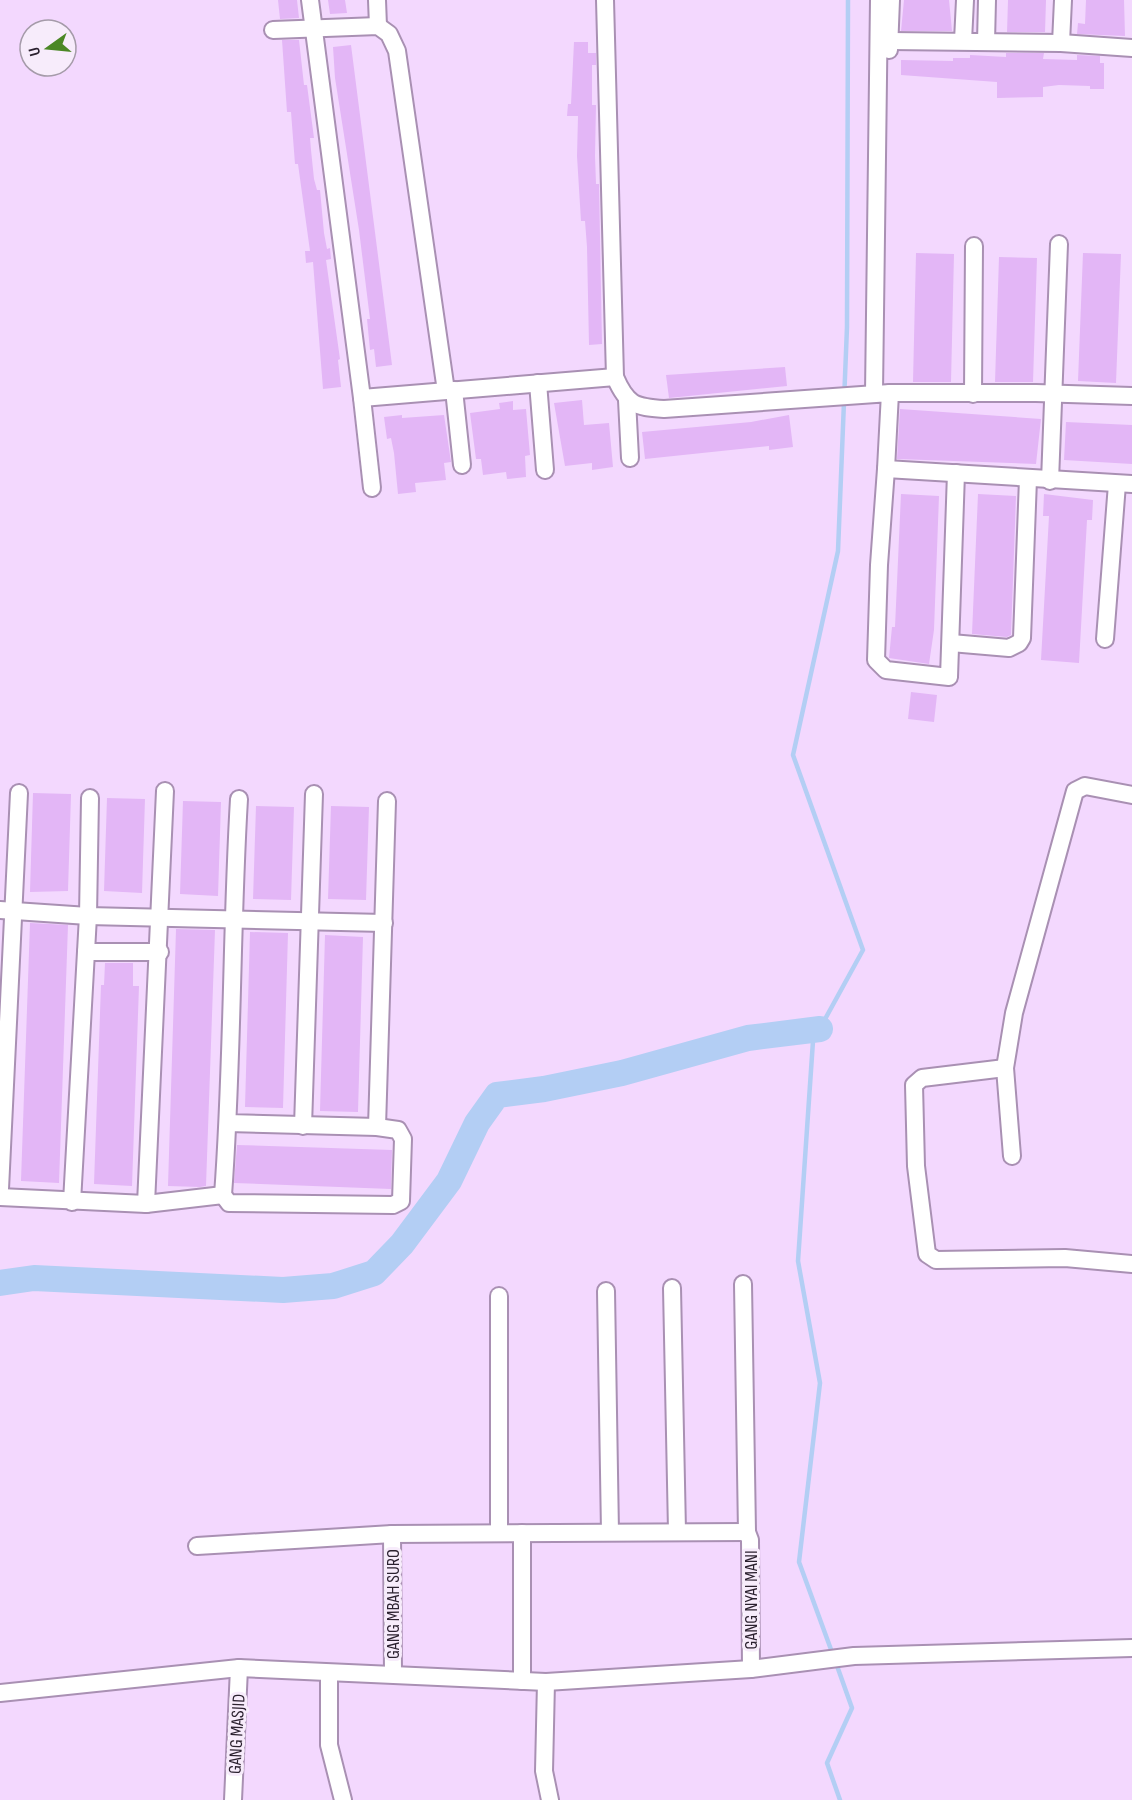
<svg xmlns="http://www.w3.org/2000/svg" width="1132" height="1800" font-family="'Sofia Sans Condensed',sans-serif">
<rect width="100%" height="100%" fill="#f3d8fe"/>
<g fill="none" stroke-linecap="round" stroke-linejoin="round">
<g stroke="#b3cef4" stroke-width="4.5">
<polyline points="833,1655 799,1562 820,1383 798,1261 813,1041 863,950 793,755 838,551 847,327 848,0"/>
<polyline points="836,1663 852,1708 827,1763 840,1800"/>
</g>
<polyline stroke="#b3cef4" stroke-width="26" points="0,1283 34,1278 283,1290 333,1286 374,1273 402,1244 449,1181 477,1123 497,1095 544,1089 622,1073 748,1038 820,1029"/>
</g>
<g fill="#e3b6f6">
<polygon points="278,0 297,0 299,18 280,19"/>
<polygon points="328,0 345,0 347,13 330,14"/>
<polygon points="904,0 949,0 952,31 901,31"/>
<polygon points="1008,0 1046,0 1045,32 1007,32"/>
<polygon points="1086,0 1124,0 1125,36 1077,34 1078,23 1085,24"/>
<polygon points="282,40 299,40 304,85 307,85 314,138 310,138 311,150 314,179 317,190 320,190 324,233 327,249 330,248 331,259 326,260 340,359 338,360 341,387 323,389 313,262 306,263 305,251 310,251 298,164 295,164 291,112 287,112"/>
<polygon points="574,42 588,42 588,53 596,53 596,65 592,65 592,105 596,105 595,156 596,184 599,184 602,344 589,345 587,247 585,221 581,221 577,156 578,116 567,116 568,104 571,104"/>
<polygon points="351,45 392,365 376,367 374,349 370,350 367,319 370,319 359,230 335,78 333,47"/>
<polygon points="1006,53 1044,53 1043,59 1077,60 1077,55 1100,56 1100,63 1104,63 1104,89 1090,89 1090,86 1059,85 1043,87 1043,97 997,98 997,82 901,75 901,60 953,61 953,58 970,58 970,55 1006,57"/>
<polygon points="916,253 954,254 951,382 913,382"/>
<polygon points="1083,253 1121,254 1116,383 1078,381"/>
<polygon points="999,257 1037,258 1033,382 995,382"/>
<polygon points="785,367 787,386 669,398 666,375"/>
<polygon points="582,400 584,425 609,423 613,467 592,470 592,463 565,466 554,403"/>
<polygon points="513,401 513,410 526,409 530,455 525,456 526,477 507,479 506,472 483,475 481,459 476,459 470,413 500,409 499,403"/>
<polygon points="900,409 1041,419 1036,464 897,459"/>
<polygon points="402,415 402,418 444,415 451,462 444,463 446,480 415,483 416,492 398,494 394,453 391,438 387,439 384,417"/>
<polygon points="789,415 793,447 769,450 769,446 645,459 642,432 751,422"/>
<polygon points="1066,422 1132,425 1132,464 1064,460"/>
<polygon points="901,494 939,496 934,630 929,664 889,658 892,627 895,627"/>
<polygon points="978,494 1016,496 1011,635 1007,637 972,634"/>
<polygon points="1044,494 1093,500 1092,520 1087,520 1079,663 1041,660 1049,516 1043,516"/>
<polygon points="911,692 937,695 934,722 908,719"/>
<polygon points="33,793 71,794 68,891 30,892"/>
<polygon points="107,798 145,799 142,893 104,891"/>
<polygon points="183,801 221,802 218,896 180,894"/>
<polygon points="256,806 294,807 291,900 253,899"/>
<polygon points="331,806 369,807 366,900 328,899"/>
<polygon points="30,923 68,925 59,1183 21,1181"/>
<polygon points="176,929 215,930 206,1186 200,1187 168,1186"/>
<polygon points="250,932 288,933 283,1108 245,1107"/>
<polygon points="325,935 363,937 358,1112 320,1111"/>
<polygon points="105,963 133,963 133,986 139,986 132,1186 94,1184 101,985 104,985"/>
<polygon points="237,1145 392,1150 391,1189 234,1183"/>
</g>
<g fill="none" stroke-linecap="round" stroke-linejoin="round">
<g stroke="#a990b3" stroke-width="20">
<g id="street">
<path d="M310,0l52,398 253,-21c12,28 20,30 49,32l226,-16 -4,76 246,15"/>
<polyline points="377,0 378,26"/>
<polyline points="605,0 615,377"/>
<polyline points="273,30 378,26 389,34 397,51 446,391"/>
<polyline points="890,41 1061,43 1132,48"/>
<polyline points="963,41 965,0"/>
<polyline points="986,42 987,0"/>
<polyline points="1061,43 1063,0"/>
<polyline points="889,50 891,0"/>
<polyline points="538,383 545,470"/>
<polyline points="454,390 462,465"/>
<polyline points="874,393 879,0"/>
<polyline points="890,393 1036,393 1132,396"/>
<polyline points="973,394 974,246"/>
<polyline points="362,398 372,488"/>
<polyline points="627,400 630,458"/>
<polyline points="886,469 879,565 876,660 886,670 949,677 956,473"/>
<polyline points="1050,481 1059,244"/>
<polyline points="1105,639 1117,484"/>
<polyline points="951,643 1009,648 1019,643 1022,638 1028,479"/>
<polyline points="0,910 88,916 384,923"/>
<polyline points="86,952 160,952"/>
<polyline points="1005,1068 922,1078 914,1085 916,1166 927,1254 936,1260 1065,1258 1132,1264"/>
<path d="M228,1123l149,4 21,3 5,9 -2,62 -8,4 -164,-2 -6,-8c10,-131 8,-264 16,-396"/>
<polyline points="303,1126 314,794"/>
<polyline points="377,1127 387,801"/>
<polyline points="1012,1156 1005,1068 1014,1013 1075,791 1085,786 1132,795"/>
<polyline points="0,1189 19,793"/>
<polyline points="0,1197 146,1204 223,1195"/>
<polyline points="72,1202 88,916 90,798"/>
<polyline points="146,1204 165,791"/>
<polyline points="743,1284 747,1532 750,1540 751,1669"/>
<polyline points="672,1288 677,1531"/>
<polyline points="606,1291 610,1532"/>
<polyline points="499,1296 499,1533"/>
<polyline points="522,1533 522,1681"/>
<polyline points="392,1534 393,1674"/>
<polyline points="197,1546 392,1534 747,1532"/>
<polyline points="329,1673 329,1745 343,1800"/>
<polyline points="546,1682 544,1771 550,1800"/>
<polyline points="0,1693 239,1668 546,1682 751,1669 854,1656 1132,1648"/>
<polyline points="233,1800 239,1668"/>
</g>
</g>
<use href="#street" stroke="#fff" stroke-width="16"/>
</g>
<g text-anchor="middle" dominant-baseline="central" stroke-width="6" stroke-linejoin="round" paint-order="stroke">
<g font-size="18" fill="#2b212f" stroke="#f7ecfb">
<text transform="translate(751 1600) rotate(-90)">GANG NYAI MANI</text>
<text transform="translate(393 1604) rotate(-90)">GANG MBAH SURO</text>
<text transform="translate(237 1734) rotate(-87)">GANG MASJID</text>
</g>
</g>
<g transform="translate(48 48) rotate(255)"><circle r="28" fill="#f7ecfb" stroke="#a59ba9" stroke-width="1.5"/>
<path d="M0-4.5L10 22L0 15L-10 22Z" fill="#4b8725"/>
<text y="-9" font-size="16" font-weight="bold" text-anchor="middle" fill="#2b212f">U</text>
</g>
</svg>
